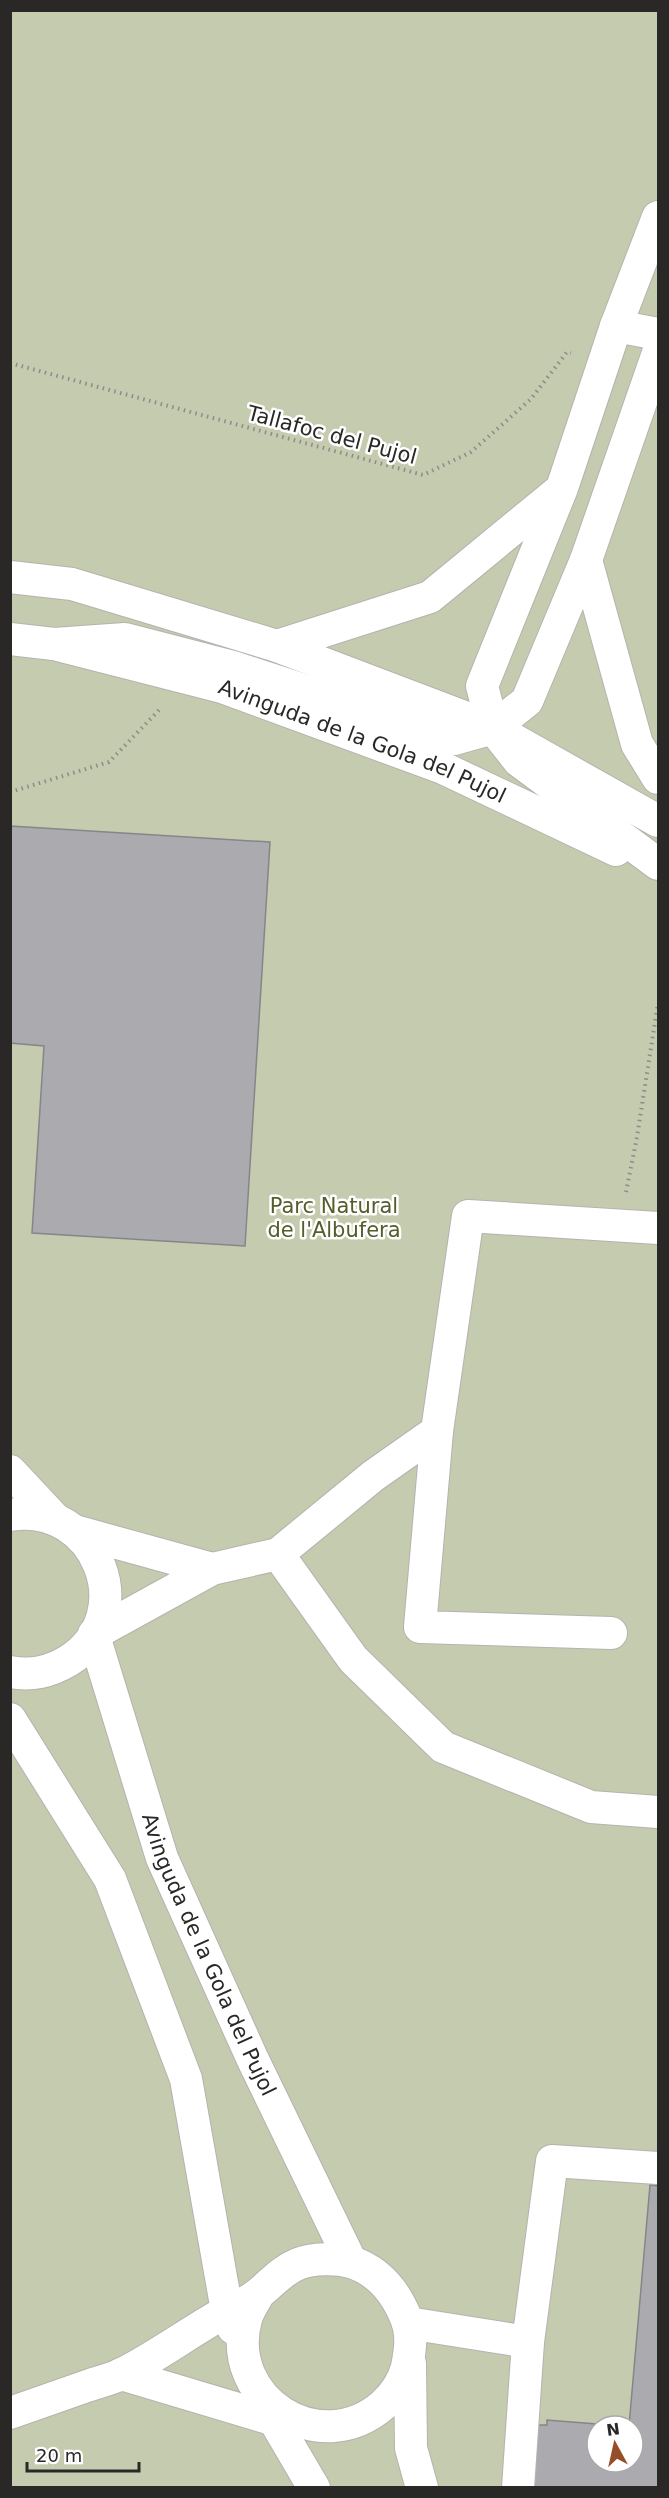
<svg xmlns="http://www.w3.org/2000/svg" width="669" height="2498" font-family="'DejaVu Sans',sans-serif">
<rect width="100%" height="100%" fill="#eae5e2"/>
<path fill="#c5cbae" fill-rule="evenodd" d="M11,11h647v2476h-647zM597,2426h36v36h-36z"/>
<g fill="#abaaaf" stroke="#86858a" stroke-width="1.5">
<polygon points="10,826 270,842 245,1246 32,1233 44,1046 10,1043"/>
<polygon points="650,2185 658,2186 658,2488 533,2488 538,2425 547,2425 547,2420 597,2424 597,2462 633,2462 633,2426 629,2426"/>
</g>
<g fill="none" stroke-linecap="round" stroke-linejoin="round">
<g stroke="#b7b2af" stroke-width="34">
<g id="street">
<polyline points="658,217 616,326 562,488 482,686 493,728 519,761 658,864"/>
<polyline points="616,326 658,334"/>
<polyline points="586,560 637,744 658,778"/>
<polyline points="10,577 72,584 277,646 493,728 658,821"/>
<path id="s1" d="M10,639l44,5 168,43 221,81 173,82"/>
<polyline points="54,644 125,639 233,667 454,739 493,728 527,701 586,560 658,353"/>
<polyline points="277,646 430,597 559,491"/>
<polyline points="437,1431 420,1627 611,1633"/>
<polyline points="10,1471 54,1518"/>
<path d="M10,1515c87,-14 132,100 58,146 -19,11 -36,15 -58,11"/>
<polyline points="78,1532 212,1569"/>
<polyline points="278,1554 353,1659 443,1747 591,1807 658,1812"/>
<polyline points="94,1634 212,1569 278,1554 373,1476 437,1431 468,1216 658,1228"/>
<path id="s2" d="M94,1636l68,222 91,202 98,202"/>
<polyline points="10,1719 110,1879 186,2079 227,2311 233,2328"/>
<polyline points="408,2323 528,2342"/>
<polyline points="410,2364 411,2448 422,2488"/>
<polyline points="121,2374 275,2420 287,2421"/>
<polyline points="266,2406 314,2488"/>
<path d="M10,2413c26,-9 52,-18 77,-27 12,-4 24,-7 35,-12 32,-16 62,-38 93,-56 14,-8 31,-14 43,-24 14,-11 23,-23 40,-30 15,-6 38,-6 53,-2 28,9 45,31 55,56 7,17 4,33 1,49 -4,15 -13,28 -24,38 -63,55 -159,-5 -137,-86 2,-8 8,-17 12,-24"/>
<polyline points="518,2488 528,2342 552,2161 658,2168"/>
</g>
</g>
<g stroke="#8f8b89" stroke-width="4" stroke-dasharray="1.5 4.5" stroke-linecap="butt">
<polyline points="10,363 423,475 471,452 531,399 567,352 571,353"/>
<polyline points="10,792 109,762 162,707"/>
<polyline points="626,1192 637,1137 658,1003"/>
</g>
<use href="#street" stroke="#fff" stroke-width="32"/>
</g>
<g text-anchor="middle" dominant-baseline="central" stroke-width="5" stroke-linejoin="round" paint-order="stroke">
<g font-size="21" fill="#2a2827" stroke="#fff">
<text transform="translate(332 435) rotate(15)">Tallafoc del Pujol</text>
<text stroke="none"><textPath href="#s1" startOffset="368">Avinguda de la Gola del Pujol</textPath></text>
<text stroke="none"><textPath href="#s2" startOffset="339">Avinguda de la Gola del Pujol</textPath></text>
</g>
<g font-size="21" fill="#555d2b" stroke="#fff">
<text x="334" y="1206">Parc Natural<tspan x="334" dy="24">de l'Albufera</tspan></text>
</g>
</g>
<rect width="669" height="2498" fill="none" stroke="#2a2827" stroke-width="24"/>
<g transform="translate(615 2444) rotate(352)"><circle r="28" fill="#ffffff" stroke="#aaa9a9" stroke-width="1.5"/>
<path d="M0-4.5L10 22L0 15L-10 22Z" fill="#964e29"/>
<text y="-9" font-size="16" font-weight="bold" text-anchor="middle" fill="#2a2827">N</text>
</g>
<path d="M27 2462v9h112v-9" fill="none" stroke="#2a2827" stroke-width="3"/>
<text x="36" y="2462" font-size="18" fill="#2a2827" stroke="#ffffff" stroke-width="4.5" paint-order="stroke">20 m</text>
</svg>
